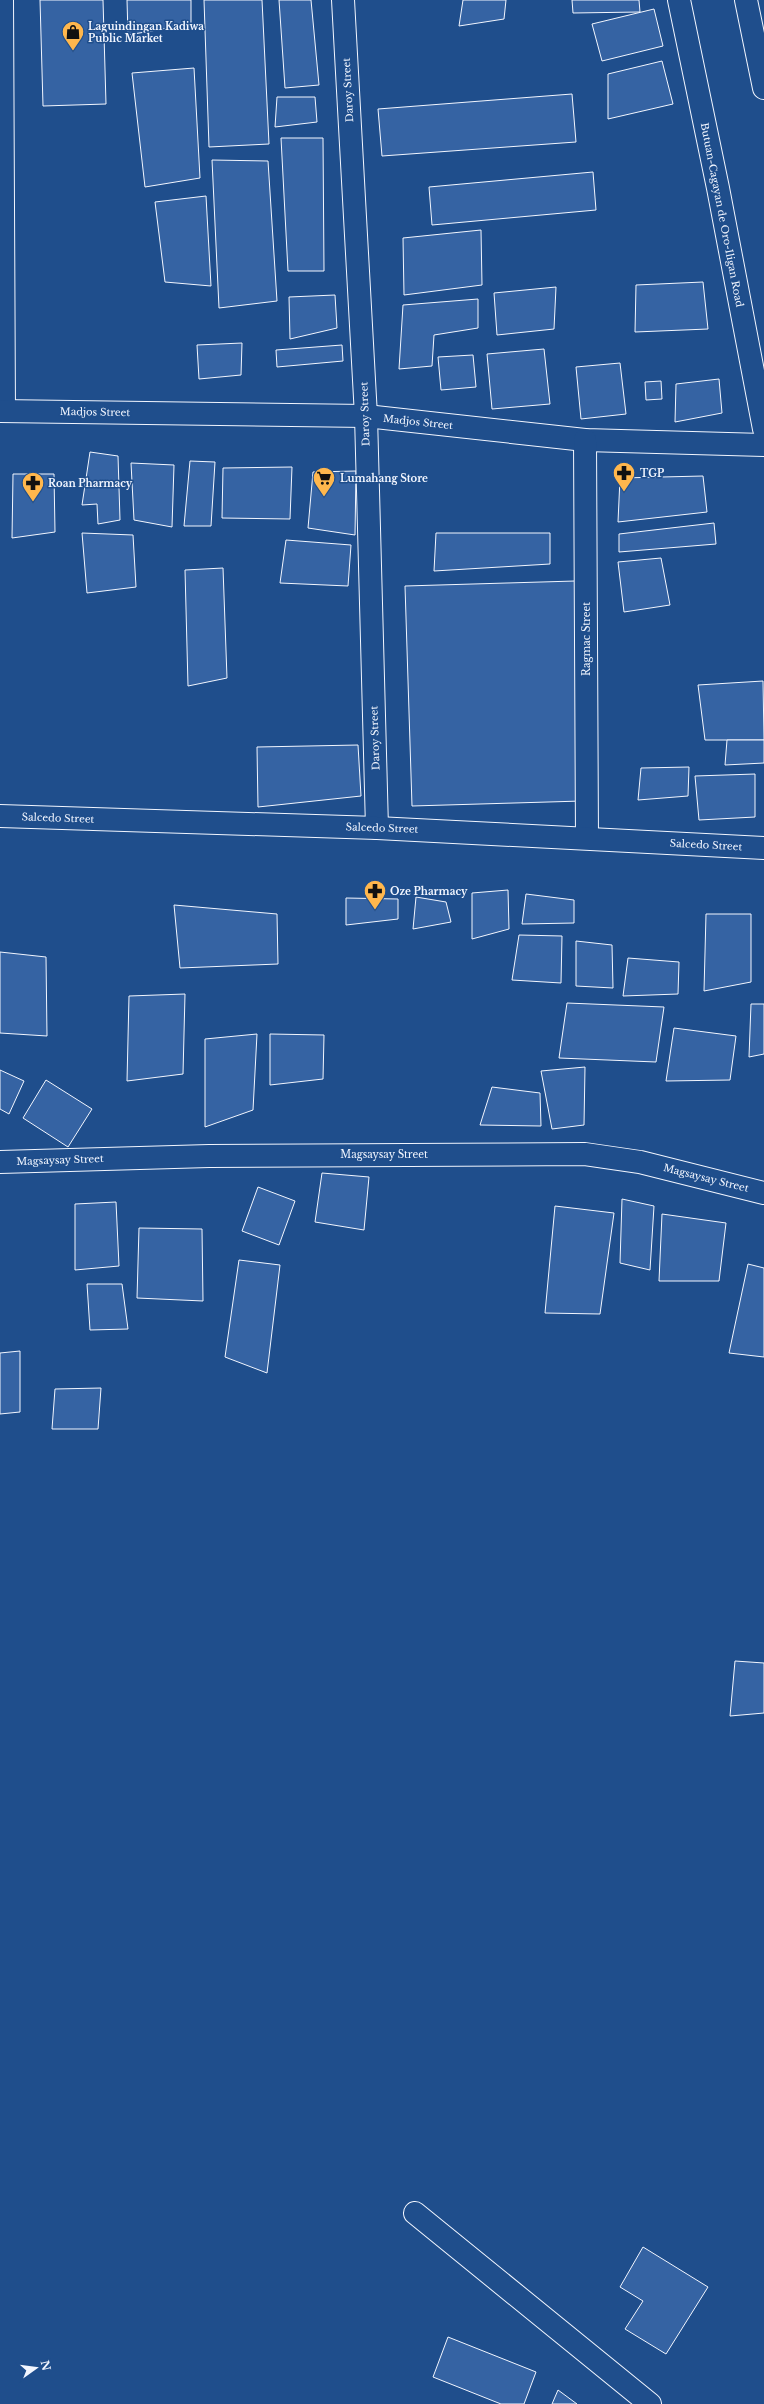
<svg xmlns="http://www.w3.org/2000/svg" width="764" height="2404" font-family="'Libre Baskerville',serif">
<rect width="100%" height="100%" fill="#1f4e8c"/>
<g fill="#3563a3" stroke="#f2f6ff">
<polygon points="40,0 103,0 106,104 43,106"/>
<polygon points="127,0 191,0 191,24 128,35"/>
<polygon points="204,0 262,0 269,144 209,147"/>
<polygon points="279,0 311,0 319,85 285,88"/>
<polygon points="463,0 506,0 504,19 459,26"/>
<polygon points="572,0 639,0 640,12 573,13"/>
<polygon points="654,9 663,46 602,61 592,24"/>
<polygon points="662,61 673,104 608,119 608,74"/>
<polygon points="194,68 200,178 145,187 132,73"/>
<polygon points="572,94 576,142 382,156 378,109"/>
<polygon points="277,97 315,97 317,122 275,127"/>
<polygon points="281,138 323,138 324,271 288,271"/>
<polygon points="212,160 268,161 277,301 219,308"/>
<polygon points="593,172 596,210 432,225 429,187"/>
<polygon points="206,196 211,286 165,282 155,202"/>
<polygon points="481,230 482,285 404,295 403,238"/>
<polygon points="703,282 708,329 635,332 636,285"/>
<polygon points="556,287 554,329 497,335 494,293"/>
<polygon points="335,295 337,328 290,339 289,297"/>
<polygon points="478,299 478,328 434,335 432,366 399,369 403,305"/>
<polygon points="242,343 241,375 199,379 197,345"/>
<polygon points="342,345 343,361 277,367 276,350"/>
<polygon points="544,349 550,404 492,409 487,354"/>
<polygon points="473,355 476,387 441,390 438,357"/>
<polygon points="620,363 626,414 581,419 576,367"/>
<polygon points="719,379 722,413 675,422 676,384"/>
<polygon points="661,381 662,399 646,400 645,382"/>
<polygon points="90,452 118,456 120,520 98,524 97,504 82,505"/>
<polygon points="190,461 215,462 211,526 184,526"/>
<polygon points="131,463 174,465 172,527 134,520"/>
<polygon points="292,467 290,519 222,518 223,468"/>
<polygon points="356,471 355,535 308,528 313,472"/>
<polygon points="13,474 54,474 55,532 12,538"/>
<polygon points="703,476 707,512 618,522 620,478"/>
<polygon points="714,523 716,544 619,552 619,534"/>
<polygon points="82,533 133,535 136,587 87,593"/>
<polygon points="436,533 550,533 550,564 434,571"/>
<polygon points="286,540 351,545 348,586 280,583"/>
<polygon points="661,558 670,605 624,612 618,562"/>
<polygon points="223,568 227,678 188,686 185,570"/>
<polygon points="575,581 582,801 412,806 405,586"/>
<polygon points="763,681 764,740 705,740 698,685"/>
<polygon points="727,740 764,740 764,763 725,765"/>
<polygon points="358,745 361,796 258,807 257,747"/>
<polygon points="689,767 688,796 638,800 641,768"/>
<polygon points="755,774 755,817 699,820 695,776"/>
<polygon points="508,890 509,929 472,939 472,893"/>
<polygon points="526,894 574,900 574,923 522,924"/>
<polygon points="416,897 446,902 451,922 413,929"/>
<polygon points="346,898 398,899 398,919 346,925"/>
<polygon points="174,905 277,914 278,964 180,968"/>
<polygon points="706,914 751,914 751,982 704,991"/>
<polygon points="519,935 562,936 561,983 512,980"/>
<polygon points="576,941 612,945 613,988 576,986"/>
<polygon points="0,952 46,957 47,1036 0,1033"/>
<polygon points="628,958 679,962 678,994 623,996"/>
<polygon points="185,994 183,1074 127,1081 129,996"/>
<polygon points="567,1003 664,1007 656,1062 559,1058"/>
<polygon points="751,1004 764,1004 764,1054 749,1057"/>
<polygon points="674,1028 736,1036 730,1080 666,1081"/>
<polygon points="257,1034 253,1110 205,1127 205,1039"/>
<polygon points="270,1034 324,1035 323,1079 270,1085"/>
<polygon points="585,1067 584,1125 552,1129 541,1071"/>
<polygon points="0,1070 24,1081 9,1114 0,1109"/>
<polygon points="46,1080 92,1109 68,1147 23,1118"/>
<polygon points="492,1087 540,1093 541,1126 480,1125"/>
<polygon points="322,1173 369,1177 364,1230 315,1222"/>
<polygon points="258,1187 295,1201 279,1245 242,1231"/>
<polygon points="622,1199 654,1206 650,1270 620,1263"/>
<polygon points="116,1202 119,1266 75,1270 75,1204"/>
<polygon points="555,1206 614,1213 600,1314 545,1313"/>
<polygon points="662,1214 726,1223 719,1281 659,1281"/>
<polygon points="139,1228 202,1229 203,1301 137,1298"/>
<polygon points="239,1260 280,1265 267,1373 225,1357"/>
<polygon points="748,1264 764,1268 764,1357 729,1353"/>
<polygon points="87,1284 122,1284 128,1329 90,1330"/>
<polygon points="20,1351 20,1412 0,1414 0,1353"/>
<polygon points="101,1388 98,1429 52,1429 55,1389"/>
<polygon points="735,1661 764,1663 764,1713 730,1716"/>
<polygon points="643,2247 708,2287 666,2354 625,2329 643,2301 620,2287"/>
<polygon points="448,2337 536,2372 524,2404 501,2404 433,2377"/>
<polygon points="558,2390 577,2404 552,2404"/>
</g>
<g fill="none" stroke-linecap="round" stroke-linejoin="round">
<g stroke="#f2f6ff" stroke-width="24">
<g id="minor">
<polyline points="2,0 4,411"/>
<polyline points="343,0 366,416 377,828"/>
<polyline points="0,411 366,416 585,440 764,445"/>
<polyline points="585,440 587,838"/>
<polyline points="0,816 377,828 764,848"/>
<polyline points="0,1162 209,1156 585,1154 640,1162 764,1193"/>
<polyline points="415,2213 650,2404"/>
</g>
</g>
<g stroke="#f2f6ff" stroke-width="24">
<g id="highway">
<polyline points="679,0 718,188 764,429"/>
<polyline points="746,0 764,88"/>
</g>
</g>
<use href="#minor" stroke="#1f4e8c" stroke-width="22"/>
<use href="#highway" stroke="#1f4e8c" stroke-width="22"/>
</g>
<defs>
<g id="shop-pin" transform="scale(1.15)"><path d="M0 17L-7.5 6A9.5 9.5 0 1 1 7.5 6Z" fill="#ffb74d" stroke="#1f4e8c"/><path d="M-5-2.5h2.3a2.7 3.5 0 0 1 5.4 0H5L5.5 6h-11ZM-1.5-2.5h3a1.5 2.3 0 0 0-3 0Z" fill="#111"/></g>
<g id="pharmacy-pin" transform="scale(1.15)"><path d="M0 17L-7.5 6A9.5 9.5 0 1 1 7.5 6Z" fill="#ffb74d" stroke="#1f4e8c"/><path d="M-2-6h4v4h4v4h-4v4h-4v-4h-4v-4h4Z" fill="#111"/></g>
<g id="supermarket-pin" transform="scale(1.15)"><path d="M0 17L-7.5 6A9.5 9.5 0 1 1 7.5 6Z" fill="#ffb74d" stroke="#1f4e8c"/><path d="M-6-5.5h2.5l.6 2H6L4.5 2H-2.5L-4.4-4H-6ZM-1.5 3.2a1.3 1.3 0 1 0 .1 0ZM3 3.2a1.3 1.3 0 1 0 .1 0Z" fill="#111"/></g>
</defs>
<g fill-rule="evenodd">
<use href="#shop-pin" x="73" y="32"/>
<use href="#pharmacy-pin" x="624" y="473"/>
<use href="#supermarket-pin" x="324" y="478"/>
<use href="#pharmacy-pin" x="33" y="483"/>
<use href="#pharmacy-pin" x="375" y="891"/>
</g>
<g text-anchor="middle" dominant-baseline="central" stroke-width="3" stroke-linejoin="round" paint-order="stroke">
<g font-size="10" font-weight="bold" fill="#f2f6ff" stroke="#1f4e8c" text-anchor="start">
<text x="88" y="26">Laguindingan Kadiwa<tspan x="88" dy="12">Public Market</tspan></text>
<text x="640" y="473">TGP</text>
<text x="340" y="478">Lumahang Store</text>
<text x="48" y="483">Roan Pharmacy</text>
<text x="390" y="891">Oze Pharmacy</text>
</g>
<g font-size="10" fill="#f2f6ff" stroke="#1f4e8c">
<text transform="translate(348 90) rotate(-93)">Daroy Street</text>
<text transform="translate(722 215) rotate(79)">Butuan-Cagayan de Oro-Iligan Road</text>
<text transform="translate(95 412) rotate(1)">Madjos Street</text>
<text transform="translate(365 414) rotate(-92)">Daroy Street</text>
<text transform="translate(418 422) rotate(6)">Madjos Street</text>
<text transform="translate(586 639) rotate(-90)">Ragmac Street</text>
<text transform="translate(375 738) rotate(-92)">Daroy Street</text>
<text transform="translate(58 818) rotate(2)">Salcedo Street</text>
<text transform="translate(382 828) rotate(2)">Salcedo Street</text>
<text transform="translate(706 845) rotate(3)">Salcedo Street</text>
<text x="384" y="1154">Magsaysay Street</text>
<text transform="translate(60 1160) rotate(-2)">Magsaysay Street</text>
<text transform="translate(706 1178) rotate(14)">Magsaysay Street</text>
</g>
</g>
<g transform="translate(36 2368) rotate(76)" stroke="#1f4e8c" stroke-width="3" paint-order="stroke">
<path d="M0-3L7 15L0 10L-7 15Z" fill="#f2f6ff"/>
<text y="-6" font-size="11" font-weight="bold" text-anchor="middle" fill="#f2f6ff">N</text>
</g>
</svg>
